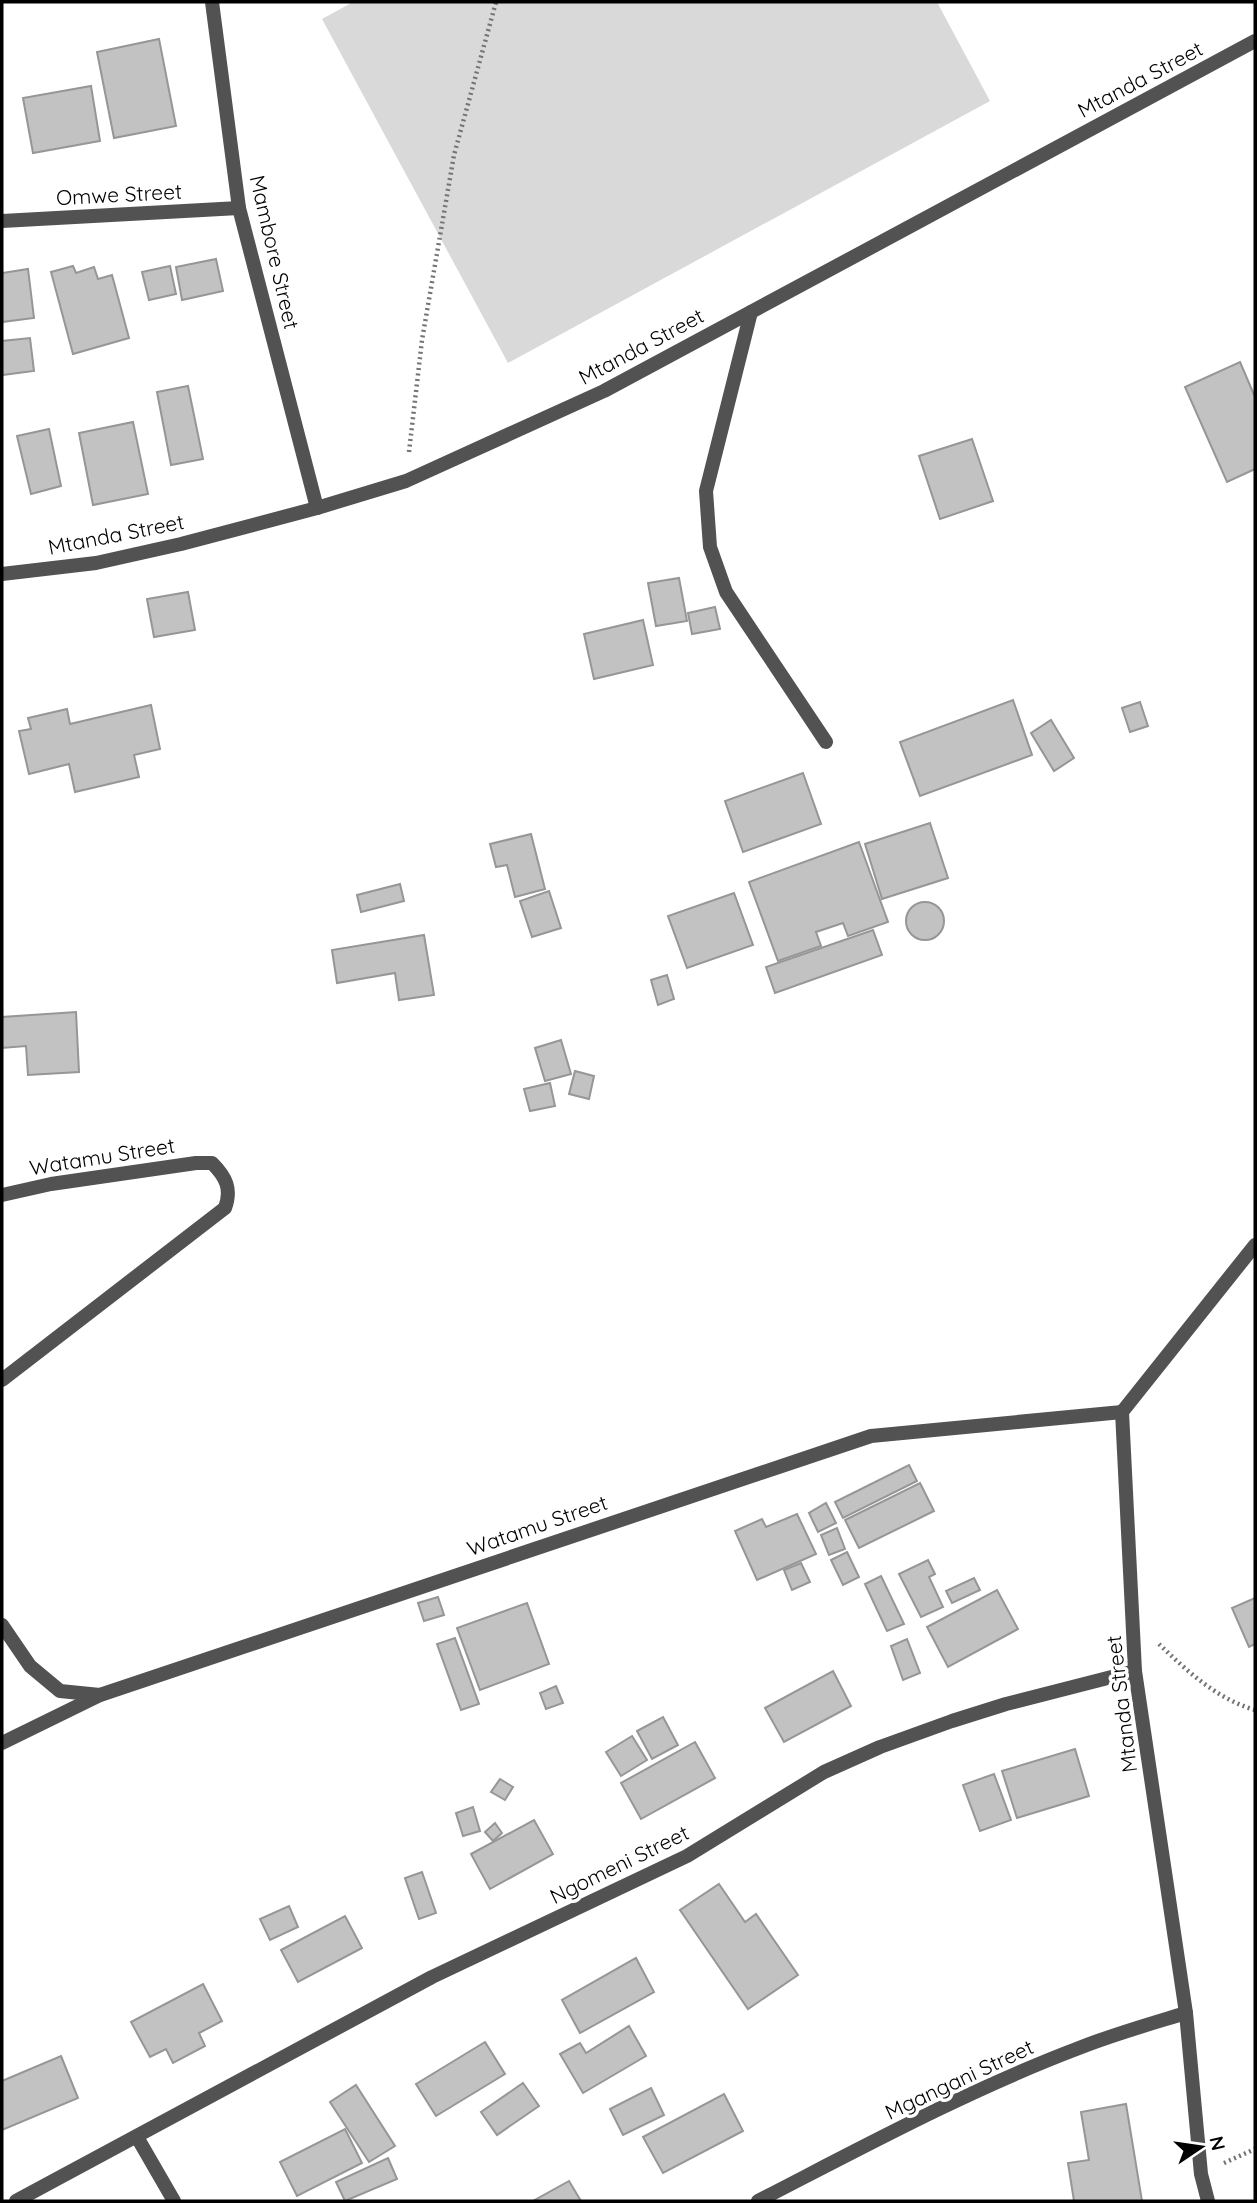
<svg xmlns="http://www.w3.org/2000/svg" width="1257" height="2203" font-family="Quicksand,sans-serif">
<rect width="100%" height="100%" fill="#fff"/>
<polygon fill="#d9d9d9" points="353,2 937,2 990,101 508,363 322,19"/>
<g fill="#c2c2c2" stroke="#969696" stroke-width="2">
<polygon points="159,39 176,126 114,138 97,52"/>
<polygon points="91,86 100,141 33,153 23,98"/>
<polygon points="216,259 223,291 182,300 176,267"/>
<polygon points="73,266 76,273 94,267 98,279 112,275 129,338 73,354 51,272"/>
<polygon points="170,266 176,294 149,300 142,272"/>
<polygon points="28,269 34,318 2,322 2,273"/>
<polygon points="30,338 34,371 2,375 2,341"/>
<polygon points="1240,362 1255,397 1255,469 1227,482 1185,387"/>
<polygon points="188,386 203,459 171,465 157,392"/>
<polygon points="133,422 148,494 93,505 79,433"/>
<polygon points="49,429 61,486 31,494 17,436"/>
<polygon points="972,439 993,501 940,519 919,456"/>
<polygon points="679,578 687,621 656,626 648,583"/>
<polygon points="188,592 195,630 154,637 147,599"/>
<polygon points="715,607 720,629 692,634 688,613"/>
<polygon points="643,620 653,665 594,679 584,634"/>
<polygon points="1013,700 1032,755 920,796 900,742"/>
<polygon points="1140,702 1148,726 1130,732 1122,708"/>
<polygon points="151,705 160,749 134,755 139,777 75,792 69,764 29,774 19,731 31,729 28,718 67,709 70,724"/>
<polygon points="1051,720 1074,758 1054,771 1031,733"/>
<polygon points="803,773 821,824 743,852 725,801"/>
<polygon points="930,823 948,878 882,899 865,844"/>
<polygon points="531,834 545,889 515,897 507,865 496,867 490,844"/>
<polygon points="859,842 888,922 848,936 843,923 816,932 821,946 778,961 749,882"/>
<polygon points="400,884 404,901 361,912 357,895"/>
<polygon points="549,891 561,928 532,937 520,901"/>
<polygon points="734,893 753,945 687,968 668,916"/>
<circle cx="925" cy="921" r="19"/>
<polygon points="873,930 882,955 775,993 766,967"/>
<polygon points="424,935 434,995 399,1000 395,973 337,983 332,950"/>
<polygon points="667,975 674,999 658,1005 651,980"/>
<polygon points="76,1012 79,1072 28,1075 26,1046 2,1048 2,1017"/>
<polygon points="561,1040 571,1074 545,1081 535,1048"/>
<polygon points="575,1071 594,1076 589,1099 569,1094"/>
<polygon points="550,1083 555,1106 530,1111 524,1089"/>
<polygon points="909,1465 917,1481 843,1518 835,1502"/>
<polygon points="920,1483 934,1511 859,1548 845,1520"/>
<polygon points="826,1503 836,1523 818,1532 809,1513"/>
<polygon points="797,1514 816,1554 757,1580 735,1531 762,1519 766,1527"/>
<polygon points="837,1528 845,1549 829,1555 821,1535"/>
<polygon points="847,1552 859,1577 843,1585 831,1560"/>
<polygon points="928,1560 935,1574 929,1577 943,1607 921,1617 899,1574"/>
<polygon points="801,1563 810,1582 792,1590 784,1570"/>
<polygon points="881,1576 904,1624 887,1631 865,1584"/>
<polygon points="974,1578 980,1590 952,1603 946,1591"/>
<polygon points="997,1590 1018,1629 948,1667 927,1627"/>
<polygon points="438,1597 444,1615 424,1621 418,1603"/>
<polygon points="1255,1598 1255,1644 1249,1647 1232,1608"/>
<polygon points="527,1603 549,1664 480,1690 457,1628"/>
<polygon points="455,1638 479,1704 461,1710 437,1644"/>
<polygon points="907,1639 920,1673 903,1680 891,1646"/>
<polygon points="833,1671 851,1706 784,1742 765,1708"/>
<polygon points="556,1686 563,1703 546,1709 540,1693"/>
<polygon points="663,1717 678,1745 652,1759 637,1731"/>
<polygon points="632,1736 647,1760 621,1776 606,1752"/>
<polygon points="695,1742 715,1778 641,1819 621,1783"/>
<polygon points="1075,1749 1089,1796 1017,1818 1002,1771"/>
<polygon points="994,1774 1011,1820 980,1831 963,1785"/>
<polygon points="500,1779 513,1787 505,1800 491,1792"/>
<polygon points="473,1807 480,1831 463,1836 456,1813"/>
<polygon points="534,1820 553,1854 490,1889 471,1854"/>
<polygon points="495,1823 502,1833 493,1841 485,1832"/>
<polygon points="422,1872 436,1913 419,1919 405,1878"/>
<polygon points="719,1884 745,1922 756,1914 798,1975 748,2009 680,1910"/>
<polygon points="289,1906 298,1927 270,1940 260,1919"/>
<polygon points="345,1916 362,1948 298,1982 281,1950"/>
<polygon points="636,1958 654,1992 580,2033 562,2000"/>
<polygon points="203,1984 222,2021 199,2033 205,2046 173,2063 166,2049 150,2057 131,2022"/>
<polygon points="629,2026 646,2056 583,2093 560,2054 580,2043 586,2053"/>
<polygon points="485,2042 505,2074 436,2116 416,2084"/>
<polygon points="61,2056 78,2098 2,2130 2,2081"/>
<polygon points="523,2083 539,2106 497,2135 481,2112"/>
<polygon points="356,2085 395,2146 369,2162 330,2102"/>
<polygon points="651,2088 664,2115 623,2135 610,2109"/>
<polygon points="724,2094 743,2131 663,2173 643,2137"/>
<polygon points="1126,2104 1142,2201 1074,2201 1068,2163 1089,2160 1081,2112"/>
<polygon points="345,2129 362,2163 297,2196 280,2162"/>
<polygon points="388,2158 397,2179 345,2201 336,2182"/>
<polygon points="569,2181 581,2201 533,2201"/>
</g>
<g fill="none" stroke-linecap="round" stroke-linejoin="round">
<g stroke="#747474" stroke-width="4.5" stroke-dasharray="2 3.5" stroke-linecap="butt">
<polyline points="409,452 422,340 454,155 496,2"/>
<path d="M1159,1644c28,27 58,55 96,66"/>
<polyline points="1224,2163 1255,2149"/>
</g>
<g stroke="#525252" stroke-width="14">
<polyline points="212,2 239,208 317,508"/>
<polyline points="2,221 239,208"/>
<polyline points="751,312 706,491 710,547 726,592 826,742"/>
<polyline points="2,574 96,563 181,544 317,508 406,481 604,391 1255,41"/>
<path d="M2,1195l49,-11 145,-21h16c14,14 20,26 13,45l-223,172"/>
<polyline points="2,1625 30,1666 60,1691 100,1695 871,1436 1122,1412"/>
<polyline points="2,1743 98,1696"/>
<polyline points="137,2137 174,2201"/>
<polyline points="16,2201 432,1977 687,1856 824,1772 880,1747 952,1721 1006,1704 1135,1671"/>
<path d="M758,2201c105,-54 210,-111 321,-153 35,-14 71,-24 107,-35"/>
<polyline points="1208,2201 1201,2174 1186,2013 1135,1671 1122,1412 1255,1245"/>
</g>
</g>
<g text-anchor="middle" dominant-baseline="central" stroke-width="7" stroke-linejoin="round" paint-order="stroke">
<g font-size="21" fill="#000" stroke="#fff">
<text transform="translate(1140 79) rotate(-28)">Mtanda Street</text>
<text transform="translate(119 194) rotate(-3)">Omwe Street</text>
<text transform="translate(275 252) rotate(77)">Mambore Street</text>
<text transform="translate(641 346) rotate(-28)">Mtanda Street</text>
<text transform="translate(116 534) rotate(-11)">Mtanda Street</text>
<text transform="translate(102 1156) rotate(-9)">Watamu Street</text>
<text transform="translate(537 1525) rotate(-19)">Watamu Street</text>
<text transform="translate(1121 1704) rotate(-97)">Mtanda Street</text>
<text transform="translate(619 1864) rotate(-26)">Ngomeni Street</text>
<text transform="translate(959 2079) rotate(-25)">Mgangani Street</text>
</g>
</g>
<rect width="1257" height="2203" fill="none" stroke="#000000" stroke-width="7"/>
<g transform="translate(1201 2147) rotate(77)" stroke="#ffffff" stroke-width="5" paint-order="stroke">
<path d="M0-5L12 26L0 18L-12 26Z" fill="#000000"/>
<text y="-10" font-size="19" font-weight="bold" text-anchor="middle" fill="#000000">N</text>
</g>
</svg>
